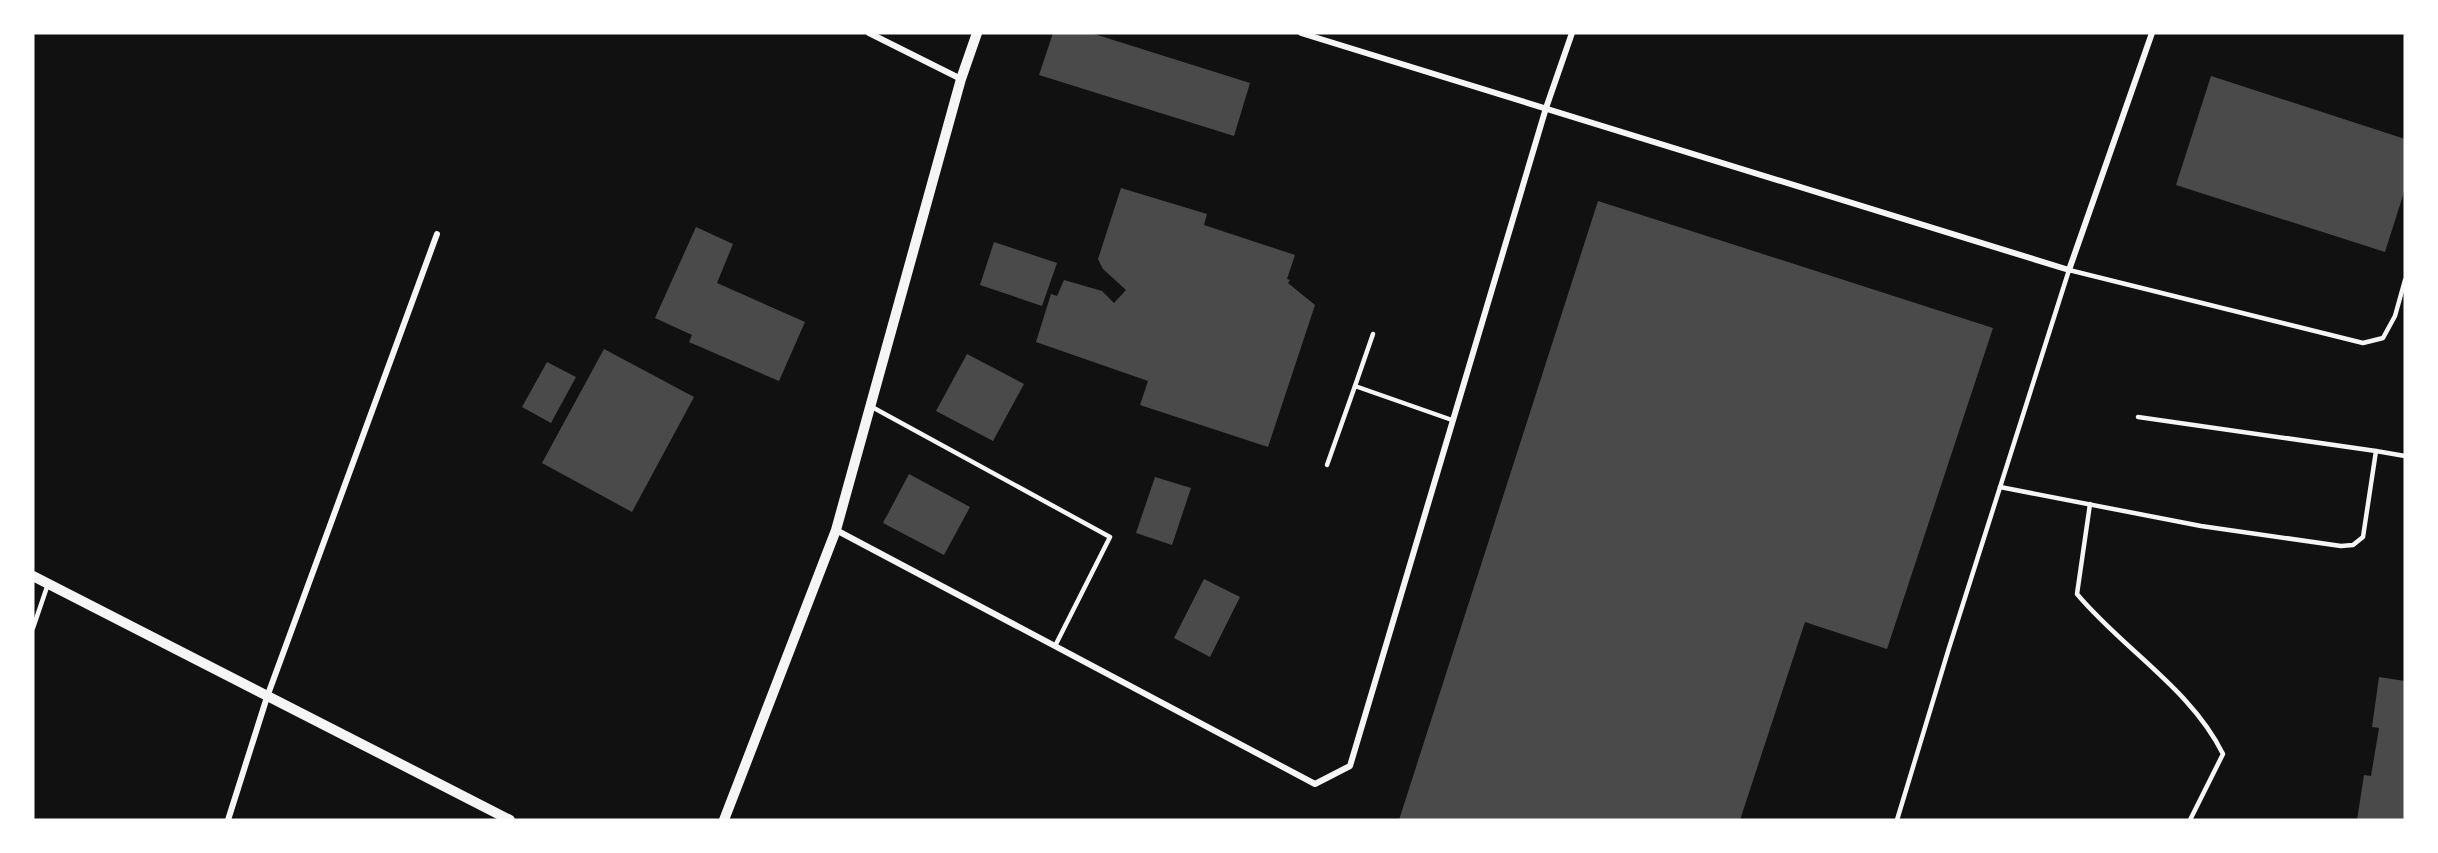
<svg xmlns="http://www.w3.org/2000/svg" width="2438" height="853" font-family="'DejaVu Sans',sans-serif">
<rect width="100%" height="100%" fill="#111"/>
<g fill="#4a4a4a">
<polygon points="1053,33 1091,33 1250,83 1234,136 1039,75"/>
<polygon points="2211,76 2405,139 2405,189 2385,252 2176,185"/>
<polygon points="1121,188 1207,214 1204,225 1295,255 1287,279 1290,280 1288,283 1315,305 1268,447 1140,405 1148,381 1036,342 1051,294 1057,296 1064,280 1102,291 1114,303 1126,290 1103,269 1098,259"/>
<polygon points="1598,201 1993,328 1887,649 1805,622 1740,820 1399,820"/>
<polygon points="696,227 733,244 717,283 805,322 779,381 689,342 692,335 655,318"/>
<polygon points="994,242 1057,263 1042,306 980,285"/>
<polygon points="604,349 694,397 632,512 542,463"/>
<polygon points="967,354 1024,384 993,441 936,411"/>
<polygon points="547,362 576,377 551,423 522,407"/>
<polygon points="909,474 970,507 944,555 883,523"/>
<polygon points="1155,477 1191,488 1172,545 1136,533"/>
<polygon points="1204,579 1240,597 1210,657 1174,638"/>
<polygon points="2379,677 2405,681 2405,820 2357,820 2364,775 2371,776 2379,728 2372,727"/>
</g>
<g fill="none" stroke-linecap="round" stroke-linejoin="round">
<g stroke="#f5f5f5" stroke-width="4.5">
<polyline points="1355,386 1373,334"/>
<polyline points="872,407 1110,537 1055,646"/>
<polyline points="2376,451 2405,456"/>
<polyline points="1327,465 1355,386 1452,420"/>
<polyline points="2000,487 2201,526 2341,546 2353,545 2363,537 2376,451 2138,417"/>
<path d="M2090,504l-13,90c46,55 114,95 146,160l-33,66"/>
<polyline points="33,628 48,584"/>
<polyline points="1897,820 1949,648 2069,270 2363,343 2383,338 2395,316 2405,280"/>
</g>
<g stroke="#f5f5f5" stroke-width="6">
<polyline points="869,33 961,79"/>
<polyline points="1301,33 2069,270 2152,33"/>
<polyline points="836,530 1315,784 1350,766 1546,108 1572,33"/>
<polyline points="228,820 267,697 437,234"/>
</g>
<g stroke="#f5f5f5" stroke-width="10">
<polyline points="33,576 510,820"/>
<polyline points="724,820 836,530 961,79 977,33"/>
</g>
</g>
<rect width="2438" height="853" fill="none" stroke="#ffffff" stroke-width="69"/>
</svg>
